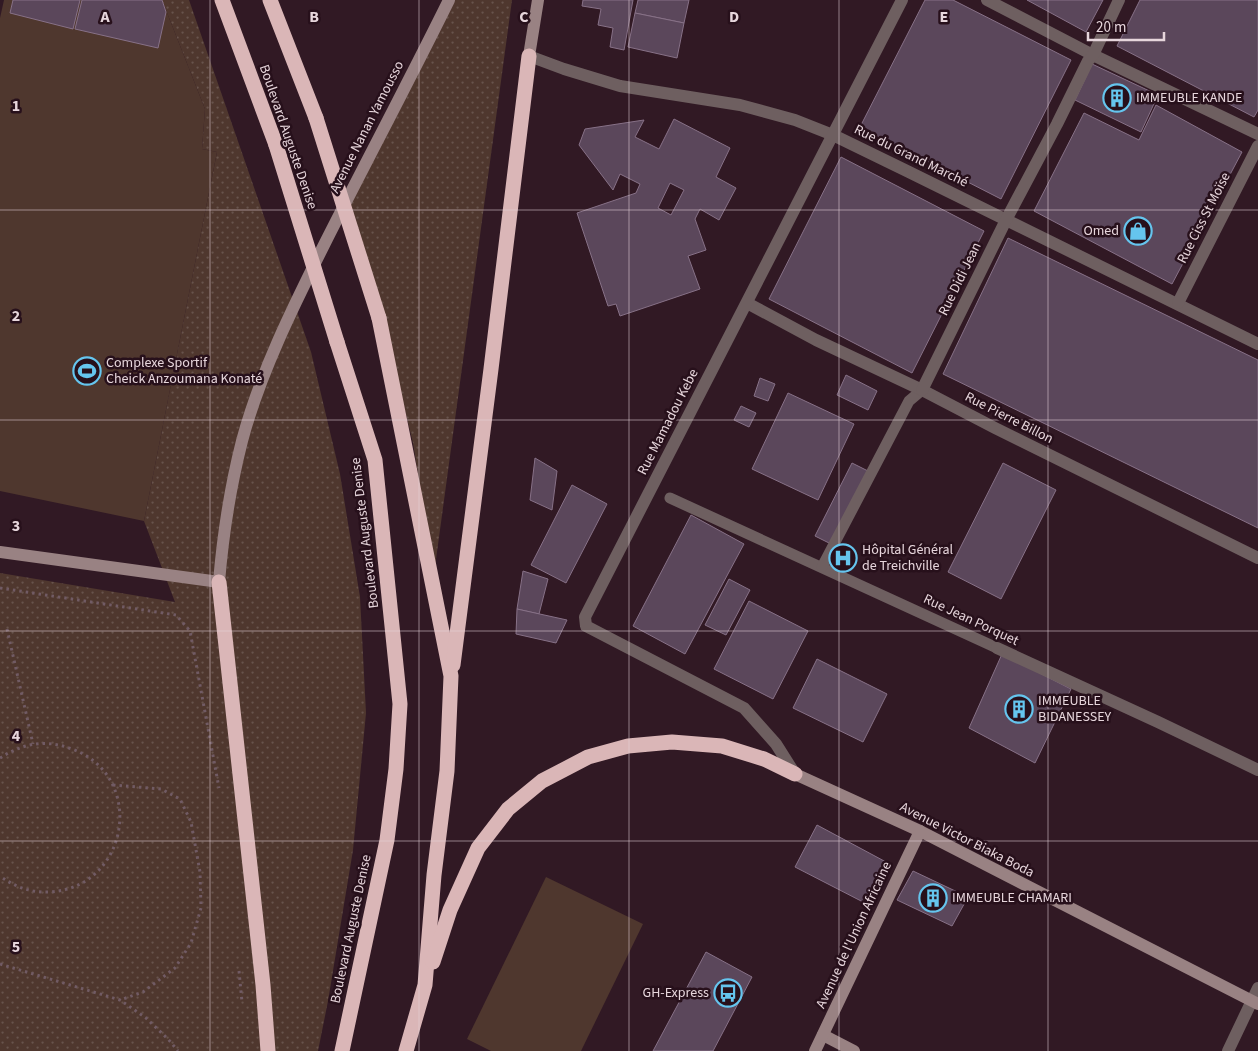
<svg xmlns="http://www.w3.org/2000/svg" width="1258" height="1051" font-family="'Source Sans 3',sans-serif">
<defs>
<pattern id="green-dots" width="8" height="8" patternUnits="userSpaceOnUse" patternTransform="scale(1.25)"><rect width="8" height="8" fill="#4f372e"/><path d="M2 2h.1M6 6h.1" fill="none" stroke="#68534c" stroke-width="1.8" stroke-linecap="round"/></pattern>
</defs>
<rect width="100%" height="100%" fill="#311924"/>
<g fill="url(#green-dots)">
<polygon points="162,0 189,0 311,352 340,474 360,597 366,713 353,850 328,1001 318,1051 0,1051 0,573 175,602 144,521 217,152 202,149 205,109"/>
<polygon points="452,0 512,0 434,574 413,443 376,292 348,205"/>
</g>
<g fill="#4f372e">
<polygon points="4,0 162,0 205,109 202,149 217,152 144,521 0,491 0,18"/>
<polygon points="546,877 643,924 581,1051 491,1051 467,1039"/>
</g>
<g fill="#5b475b" stroke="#877187" fill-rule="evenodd">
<polygon points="13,0 80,0 73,29 10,13"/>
<polygon points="82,0 162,0 166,12 158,48 75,29"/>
<polygon points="583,0 633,0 624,50 610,47 613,28 598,25 601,9 582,6"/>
<polygon points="638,0 689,0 684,23 635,13"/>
<polygon points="925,0 953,0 1071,60 1001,199 860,127"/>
<polygon points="1027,0 1103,0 1086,32"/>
<polygon points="1140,0 1258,0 1258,110 1254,117 1117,46"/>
<polygon points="635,13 684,23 677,58 628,47"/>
<polygon points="1092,64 1158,95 1141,132 1075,100"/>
<polygon points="1156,105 1242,152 1172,284 1034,211 1084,113 1139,140"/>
<path d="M674,119l56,29 -14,29 20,11 -17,32 -19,-11 -5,10 11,31 -18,6 12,33 -80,27 -4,-12 -8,2 -31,-93 59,-20 4,-9 -20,-10 -7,16 -34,-45 6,-16 59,-9 -9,17 24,12zM670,183l14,7 -13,25 -13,-7z"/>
<polygon points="841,157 984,231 912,373 769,299"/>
<polygon points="1008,238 1258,360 1258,528 943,374"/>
<polygon points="846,375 877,391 868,410 837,395"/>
<polygon points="760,378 775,384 768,401 754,396"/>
<polygon points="788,393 854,424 818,500 752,469"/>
<polygon points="741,406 756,413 749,427 734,420"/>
<polygon points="535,458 557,471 552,510 530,500"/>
<polygon points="852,463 870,472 833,545 815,536"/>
<polygon points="1003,463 1056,490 1001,599 948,572"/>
<polygon points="572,485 607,504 566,583 531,565"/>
<polygon points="691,515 744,544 685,654 633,626"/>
<polygon points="523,571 548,579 539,614 517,609"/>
<polygon points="729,579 750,590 726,635 705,625"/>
<polygon points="749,601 808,631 773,699 714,669"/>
<polygon points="517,609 567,620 556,643 516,634"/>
<polygon points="1002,654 1071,689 1035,763 969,728"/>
<polygon points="817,659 887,694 863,742 793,708"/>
<polygon points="817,825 886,862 865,903 795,867"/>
<polygon points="913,871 968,897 952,926 897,900"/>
<polygon points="706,952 752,977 713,1051 653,1051"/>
</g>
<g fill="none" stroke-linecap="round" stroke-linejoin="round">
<g stroke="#715b64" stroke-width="3" stroke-dasharray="2.5 4" stroke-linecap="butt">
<polyline points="0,588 176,615 190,631 219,788"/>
<polyline points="7,629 33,744"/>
<path d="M0,758c22,-14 44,-19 69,-10 78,25 62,139 -19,144 -19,1 -35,-5 -50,-16"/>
<polyline points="113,785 161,789 180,799 191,822 200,872 201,908 191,943 175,968 143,992 120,1000"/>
<polyline points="0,964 120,1000 146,1018 168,1039 178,1051"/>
<polyline points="239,971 242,1002"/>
</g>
<g stroke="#6e5f60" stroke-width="11">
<polyline points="670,498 997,648"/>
<polyline points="822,567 909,401 922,390"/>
</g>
<g stroke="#6e5f60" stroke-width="12">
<polyline points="987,0 1093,55 1258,134"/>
<polyline points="529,56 564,69 620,86 740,105 795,120 833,135 909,172 1258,344"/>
<polyline points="747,303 816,340 922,390 995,428 1258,558"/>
<polyline points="1178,303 1258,146"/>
<polyline points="922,390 1006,220 1057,124 1088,61 1093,55 1119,0"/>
<polyline points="997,648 1158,722 1258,770"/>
<polyline points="795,774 776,744 744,708 586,626 585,617 902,0"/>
<polyline points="1228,1051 1258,988"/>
</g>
<g stroke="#998283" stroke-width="12">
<polyline points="529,56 538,0"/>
<path d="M0,552l219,30c4,-48 11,-94 23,-141 18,-68 52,-136 83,-198 41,-81 84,-162 124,-243"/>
<polyline points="795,774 920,831 1258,1004"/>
<polyline points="823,1035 854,1051"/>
<polyline points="815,1051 920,831"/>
</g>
<g stroke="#dab6b7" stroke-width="15">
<polyline points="222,0 276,145"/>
<polyline points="270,0 316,118"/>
<polyline points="379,318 451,676 447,771 434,875 425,985 406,1051"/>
<polyline points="337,342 375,460 400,704 396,769 387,840 342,1051"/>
<polyline points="219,582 263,985 268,1051"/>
<polyline points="453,665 491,369 529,56"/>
<polyline points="433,962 450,910 478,848 508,809 542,781 588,757 628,746 672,742 722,746 764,759 795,774"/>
</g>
<g stroke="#dab6b7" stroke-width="15">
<polyline points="316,118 379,318"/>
<polyline points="276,145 337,342"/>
</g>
</g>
<path fill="none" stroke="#e7d6dc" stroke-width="1" stroke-opacity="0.55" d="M210,0v1051M419,0v1051M629,0v1051M839,0v1051M1048,0v1051M0,210h1258M0,420h1258M0,631h1258M0,841h1258"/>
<defs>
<g id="building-ring" transform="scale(1.4375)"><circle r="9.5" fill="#27101b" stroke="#65c5ee" stroke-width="1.5"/><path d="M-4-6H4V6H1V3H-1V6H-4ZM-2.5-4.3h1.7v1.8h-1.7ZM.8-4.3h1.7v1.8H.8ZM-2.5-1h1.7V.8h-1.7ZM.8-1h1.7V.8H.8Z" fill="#65c5ee"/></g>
<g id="shop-ring" transform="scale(1.4375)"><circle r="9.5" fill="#27101b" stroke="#65c5ee" stroke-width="1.5"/><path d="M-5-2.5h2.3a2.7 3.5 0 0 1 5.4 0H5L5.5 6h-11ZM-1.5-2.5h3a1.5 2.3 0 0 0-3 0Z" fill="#65c5ee"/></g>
<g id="stadium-ring" transform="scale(1.4375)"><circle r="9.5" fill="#27101b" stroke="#65c5ee" stroke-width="1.5"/><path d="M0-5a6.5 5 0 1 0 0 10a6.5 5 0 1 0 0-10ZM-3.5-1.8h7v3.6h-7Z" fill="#65c5ee"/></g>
<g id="hospital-ring" transform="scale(1.4375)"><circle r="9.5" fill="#27101b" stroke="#65c5ee" stroke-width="1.5"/><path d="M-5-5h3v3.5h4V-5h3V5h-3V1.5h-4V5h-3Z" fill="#65c5ee"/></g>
<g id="bus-ring" transform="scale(1.4375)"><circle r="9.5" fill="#27101b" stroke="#65c5ee" stroke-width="1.5"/><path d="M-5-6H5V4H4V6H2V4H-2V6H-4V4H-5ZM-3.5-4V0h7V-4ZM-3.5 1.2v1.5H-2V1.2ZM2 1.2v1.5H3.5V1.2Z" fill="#65c5ee"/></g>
</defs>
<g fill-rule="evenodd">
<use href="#building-ring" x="1117" y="98"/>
<use href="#shop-ring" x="1138" y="231"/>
<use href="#stadium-ring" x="87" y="371"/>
<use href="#hospital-ring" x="843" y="558"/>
<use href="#building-ring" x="1019" y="709"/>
<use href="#building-ring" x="933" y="898"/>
<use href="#bus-ring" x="728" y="993"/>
</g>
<g text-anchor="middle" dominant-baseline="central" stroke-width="5" stroke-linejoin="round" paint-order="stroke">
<g font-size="14" fill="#e7d6dc" stroke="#27101b" text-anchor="start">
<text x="1136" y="98">IMMEUBLE KANDE</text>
<text x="1119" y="231" text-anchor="end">Omed</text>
<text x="106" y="363">Complexe Sportif<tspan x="106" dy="16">Cheick Anzoumana Konaté</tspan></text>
<text x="862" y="550">Hôpital Général<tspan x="862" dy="16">de Treichville</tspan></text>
<text x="1038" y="701">IMMEUBLE<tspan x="1038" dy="16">BIDANESSEY</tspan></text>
<text x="952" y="898">IMMEUBLE CHAMARI</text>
<text x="709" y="993" text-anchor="end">GH-Express</text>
</g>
<g font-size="14" fill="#e7d6dc" stroke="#27101b">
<text transform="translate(367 127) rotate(-63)">Avenue Nanan Yamousso</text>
<text transform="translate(288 137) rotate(71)">Boulevard Auguste Denise</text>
<text transform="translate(911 156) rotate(26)">Rue du Grand Marché</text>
<text transform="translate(1204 218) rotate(-63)">Rue Ciss St Moïse</text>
<text transform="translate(960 279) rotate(-64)">Rue Didi Jean</text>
<text transform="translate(1009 418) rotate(27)">Rue Pierre Billon</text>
<text transform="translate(668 422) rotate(-63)">Rue Mamadou Kebe</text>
<text transform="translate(365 533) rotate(-97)">Boulevard Auguste Denise</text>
<text transform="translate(971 620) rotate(25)">Rue Jean Porquet</text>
<text transform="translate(967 840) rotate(27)">Avenue Victor Biaka Boda</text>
<text transform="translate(351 929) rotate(-78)">Boulevard Auguste Denise</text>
<text transform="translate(854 935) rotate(-65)">Avenue de l'Union Africaine</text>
</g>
</g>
<g font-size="16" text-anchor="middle" font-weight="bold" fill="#e7d6dc" stroke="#27101b" stroke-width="5" stroke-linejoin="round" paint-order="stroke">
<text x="105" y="22">A</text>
<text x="314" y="22">B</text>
<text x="524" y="22">C</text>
<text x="734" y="22">D</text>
<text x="944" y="22">E</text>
<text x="16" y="111">1</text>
<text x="16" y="321">2</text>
<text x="16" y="531">3</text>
<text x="16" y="741">4</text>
<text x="16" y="952">5</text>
</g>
<path d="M1088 32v8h76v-8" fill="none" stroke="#e7d6dc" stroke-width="2.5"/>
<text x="1096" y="32" font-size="15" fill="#e7d6dc" stroke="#27101b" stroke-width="4" paint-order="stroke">20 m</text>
</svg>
